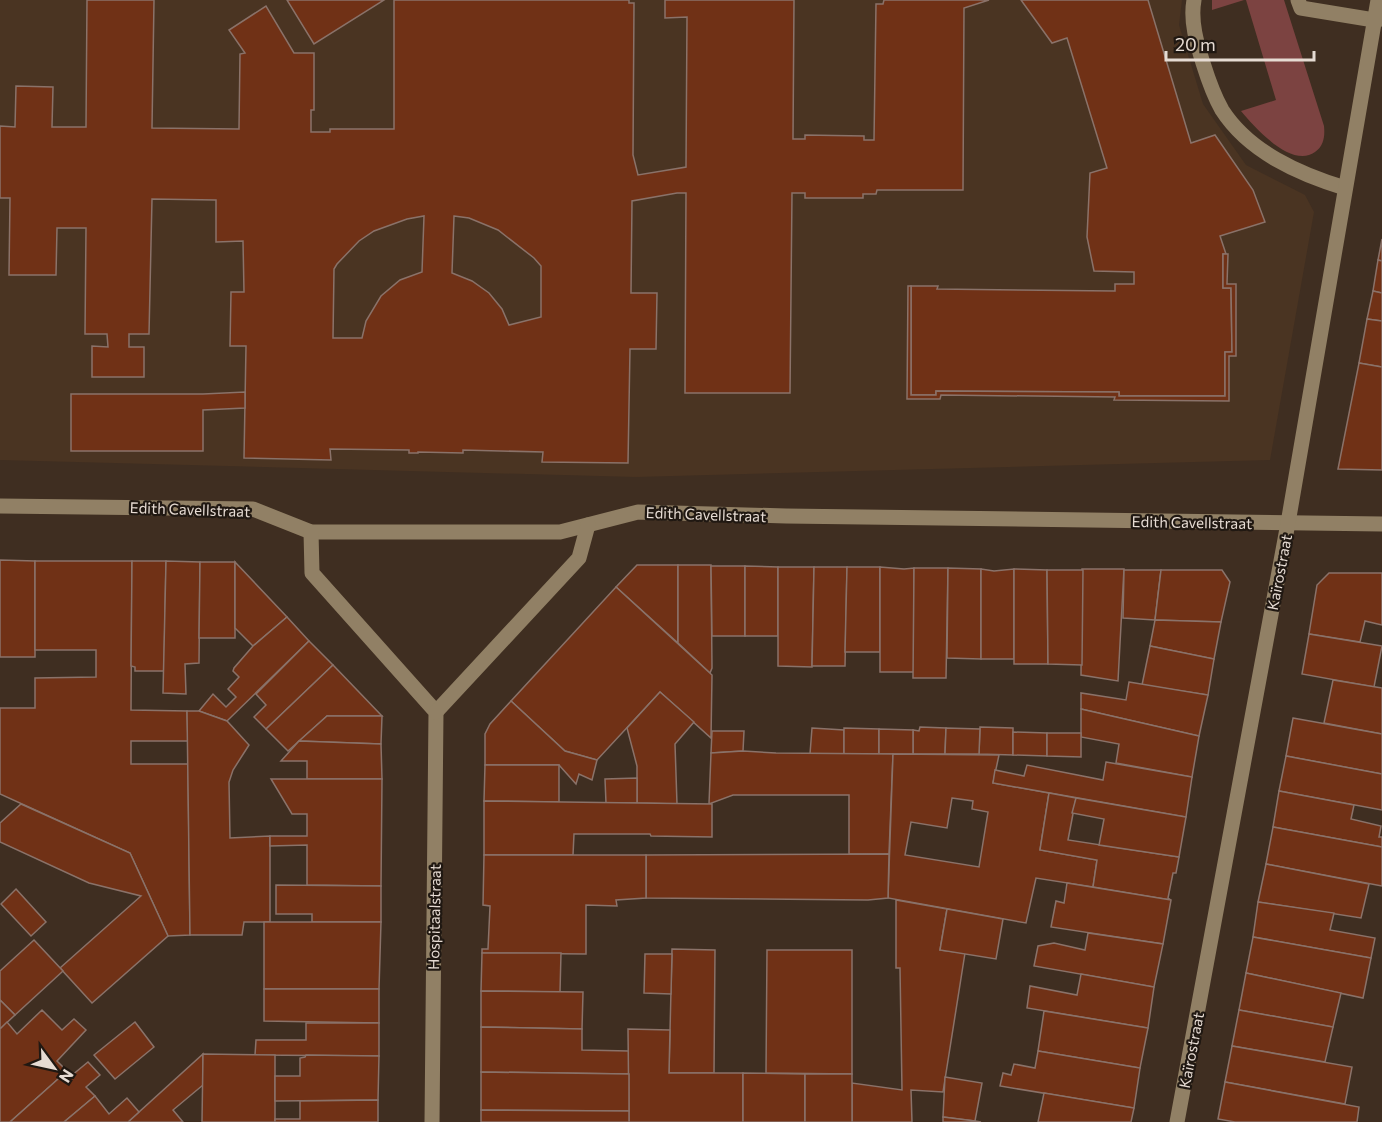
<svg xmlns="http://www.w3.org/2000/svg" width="1382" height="1122" font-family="Commissioner,sans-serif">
<rect width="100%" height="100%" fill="#3f2e21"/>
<polygon fill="#4a3422" points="0,0 1182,0 1179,25 1203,104 1246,165 1305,195 1314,212 1270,460 636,477 0,460"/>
<g fill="#7c4341">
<polygon points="1212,0 1244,0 1212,10"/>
<path d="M1246,0h38l40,126c1,10 0,20 -9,26 -23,17 -60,-24 -74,-41l35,-11z"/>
</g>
<g fill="#703116" stroke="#8a7269" stroke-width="1.5" fill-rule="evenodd">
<path d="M87,0h67l-2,128 87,1 1,-75 5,-1 -16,-23 37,-24 28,47h20v57h-3v22h19v-3h64v-129h235v3h5l-1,152 5,20 48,-8 1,-150 -22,1v-18h129l-1,139h12v-4l59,1v4h10l2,-136h7l1,-4h105l-25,8 -1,182h-86l-1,4h-13v4h-58v-5h-13l-2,200h-105l1,-200h-9l-45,8 -1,92h26l-1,56h-26l-2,114 -86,-1 1,-10 -80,-2v3l-45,-1v1h-9v-3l-79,-1 1,11 -87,-2 2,-112h-16l1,-54h13l-1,-51 -27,1v-42l-64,-1 -3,135h-20v13h15v30h-52v-31l16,1 -1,-13h-22l1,-106h-29l-1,47h-47l1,-77h-10v-72l15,1 1,-41 37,1 -1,40h34zM424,216l-2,56 -22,8 -19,16 -15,25 -4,17h-29l1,-69 3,-5 22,-23 15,-10 33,-12zM454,216l15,2 29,12 36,28 7,8v51l-32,8 -7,-16 -13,-16 -17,-12 -20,-8z"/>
<polygon points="287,0 384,0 314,44"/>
<polygon points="1021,0 1148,0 1191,143 1215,135 1253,190 1265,222 1220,236 1226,254 1223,254 1223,288 1231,288 1232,352 1225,352 1225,396 1119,396 1119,392 936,391 936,395 911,395 911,286 938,286 937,289 1115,291 1115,284 1134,284 1134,272 1094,271 1087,237 1090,173 1107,168 1067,38 1052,43"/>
<polygon points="1382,239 1382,261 1378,260"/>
<polygon points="1223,254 1228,254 1227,284 1236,284 1236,356 1229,356 1229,401 1114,400 1115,397 941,395 940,399 907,399 908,286 911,286 911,395 936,395 936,391 1119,392 1119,396 1225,396 1225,352 1232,352 1231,288 1223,288"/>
<polygon points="1378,260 1382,261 1382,293 1373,291"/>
<polygon points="1373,291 1382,293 1382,321 1367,319"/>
<polygon points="1367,319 1382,321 1382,367 1359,363"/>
<polygon points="1359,363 1382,367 1382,470 1338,469"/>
<polygon points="245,392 245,408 203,410 203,451 71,451 71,394 203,394"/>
<polygon points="0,560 35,561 35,657 0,657"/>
<polygon points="35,561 132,561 131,710 187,711 188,741 131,741 131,764 188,764 190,935 168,936 130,853 0,794 0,708 35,708 35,678 96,677 96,650 35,650"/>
<polygon points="132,561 166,561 164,671 135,671 135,667 131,666"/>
<polygon points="166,561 200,562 199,663 185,664 186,694 163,693"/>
<polygon points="200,562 235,562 235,638 199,638"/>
<polygon points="235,562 287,617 253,646 235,628"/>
<polygon points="637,565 678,565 678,643 616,587"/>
<polygon points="678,565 711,565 712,668 710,673 678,643"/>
<polygon points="711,566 745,566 745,636 712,636"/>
<polygon points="745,566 778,567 778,636 745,636"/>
<polygon points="778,567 814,567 812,667 778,666"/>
<polygon points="814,567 847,567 845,666 812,666"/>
<polygon points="847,567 880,567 880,652 845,652"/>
<polygon points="880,567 904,569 914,568 914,672 880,672"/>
<polygon points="914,568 948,568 946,678 913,678"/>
<polygon points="948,568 981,569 981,659 947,658"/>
<polygon points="981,569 994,571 1014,569 1014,659 981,659"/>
<polygon points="1014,569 1047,570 1048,664 1014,664"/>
<polygon points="1082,569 1124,569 1118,681 1081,675"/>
<polygon points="1047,570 1083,570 1082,665 1048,664"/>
<polygon points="1124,570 1161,570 1155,620 1123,618"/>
<polygon points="1161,570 1222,570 1230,582 1221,622 1155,620"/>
<polygon points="1329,573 1382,573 1382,625 1365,621 1360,642 1309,634 1317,585"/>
<polygon points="616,587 712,675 711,738 660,692 597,760 565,751 511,701"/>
<polygon points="287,617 309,641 227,721 199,711 213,694 226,707 236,697 228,689 239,677 233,671 234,668 253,646"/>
<polygon points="1155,620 1221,622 1214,659 1150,646"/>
<polygon points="1309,634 1382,646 1374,687 1302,674"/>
<polygon points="309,641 333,665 266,729 254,717 266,705 256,694"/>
<polygon points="1150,646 1214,659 1208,695 1142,685"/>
<polygon points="333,665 382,716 327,716 288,751 266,729"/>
<polygon points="1333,680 1382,688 1382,734 1324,723"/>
<polygon points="1129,682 1208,695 1199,736 1081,709 1081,693 1126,700"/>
<polygon points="660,692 694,722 675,744 677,804 637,803 637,766 627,728"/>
<polygon points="511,701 565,751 597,760 592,780 579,774 576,784 559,765 485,765 485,734 490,724"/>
<polygon points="1081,709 1199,736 1192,777 1116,763 1119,744 1081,737"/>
<polygon points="187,711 199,711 227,721 249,745 233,770 229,782 230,838 270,836 270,922 244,922 242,935 190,935"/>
<polygon points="327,716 382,716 381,744 299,741"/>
<polygon points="1293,718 1382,734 1382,774 1286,756"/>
<polygon points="920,727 946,728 945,754 913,754 913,730 919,731"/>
<polygon points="980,727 1013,728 1013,755 979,754"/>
<polygon points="812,728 844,730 844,754 810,754"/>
<polygon points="844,728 879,729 879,754 844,754"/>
<polygon points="946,728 980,729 979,754 945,754"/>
<polygon points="879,729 913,730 913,754 879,754"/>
<polygon points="712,731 744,731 743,751 711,753"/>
<polygon points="1013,732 1047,733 1047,756 1013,755"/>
<polygon points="1047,733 1081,733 1081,757 1047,756"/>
<polygon points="299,741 381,744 382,779 307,779 307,761 281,761"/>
<polygon points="743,751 776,753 893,754 889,854 849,854 849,795 733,795 709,804 711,753"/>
<path d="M893,754l106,1 -6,28 56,10 -9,57 57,10 -4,27 -57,-9 -10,45 -138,-25zM952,798l21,3 -1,8 16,3 -9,55 -74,-12 6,-33 36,6z"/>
<polygon points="1286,756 1382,774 1382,810 1279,791"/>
<polygon points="1106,762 1192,777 1186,817 993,783 995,770 1024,776 1027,765 1103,780"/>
<polygon points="485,765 559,765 559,802 484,801"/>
<polygon points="637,778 637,803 606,803 605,779"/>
<polygon points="271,779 382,779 381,886 307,885 307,845 270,846 270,836 307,836 307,814 292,814"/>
<polygon points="1279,791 1354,805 1351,819 1381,826 1379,837 1382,837 1382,847 1273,827"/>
<polygon points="1049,793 1076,798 1068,840 1179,857 1176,873 1173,873 1168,898 1171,900 1093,887 1097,860 1040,850"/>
<polygon points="1076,798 1186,817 1179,857 1099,845 1104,819 1072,813"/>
<polygon points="484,801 712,804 712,837 651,836 650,834 574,834 573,855 484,855"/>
<polygon points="21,804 130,853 168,936 92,1003 60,968 141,896 89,883 0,842 0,823"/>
<polygon points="1273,827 1382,847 1382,886 1266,864"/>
<polygon points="889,854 888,898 868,900 646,898 646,855"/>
<polygon points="484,855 646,855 646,898 616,900 617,906 586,905 586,954 482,953 482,949 488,949 490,906 483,905"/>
<polygon points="1266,864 1369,884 1361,918 1258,902"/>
<polygon points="1067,883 1171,900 1163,944 1051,927 1056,901 1064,903"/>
<polygon points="276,885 381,886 381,922 312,922 312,914 276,914"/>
<polygon points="16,889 46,922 31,936 1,904"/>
<polygon points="896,900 947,909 940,950 965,953 943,1092 911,1090 912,1122 852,1122 852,1083 902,1090 900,968 896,968"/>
<polygon points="1258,902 1334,913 1330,930 1375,938 1371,958 1253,937"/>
<polygon points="947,909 1003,919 996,959 940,950"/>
<polygon points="264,922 381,922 379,989 264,989"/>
<polygon points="1088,933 1163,944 1154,987 1034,966 1038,946 1054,943 1085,950"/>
<polygon points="1253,937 1371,958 1363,998 1246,973"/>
<polygon points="34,940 63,971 15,1015 0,1000 0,971"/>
<polygon points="672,949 715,950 714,1073 669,1073"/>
<polygon points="767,950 852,950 852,1074 766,1073"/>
<polygon points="482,953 561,953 560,992 481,991"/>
<polygon points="645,954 672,954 671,994 644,993"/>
<polygon points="1246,973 1341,993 1333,1027 1239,1010"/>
<polygon points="1081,974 1154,987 1148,1028 1027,1008 1030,986 1077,995"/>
<polygon points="264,989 379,989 379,1023 264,1021"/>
<polygon points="481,991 583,992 582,1029 481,1027"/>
<polygon points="0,1000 15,1015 0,1029"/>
<polygon points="42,1010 62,1030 74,1019 86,1030 57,1061 67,1071 10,1122 0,1122 0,1029 7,1022 17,1034"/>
<polygon points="1239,1010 1333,1027 1325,1062 1232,1046"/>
<polygon points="1044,1011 1148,1028 1140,1068 1038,1051"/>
<polygon points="135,1022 154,1047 115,1079 94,1055"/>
<polygon points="306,1023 379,1023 379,1056 255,1055 256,1040 306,1040"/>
<polygon points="481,1027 582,1029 582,1050 629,1051 629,1074 481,1072"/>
<polygon points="628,1029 670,1030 669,1073 743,1073 743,1122 629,1122"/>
<polygon points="1232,1046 1352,1067 1345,1104 1225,1082"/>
<polygon points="1038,1051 1140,1068 1134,1108 1000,1086 1003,1073 1011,1075 1014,1064 1035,1068"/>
<polygon points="203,1054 203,1085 173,1110 183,1122 128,1122"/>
<polygon points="203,1054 275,1055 275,1122 202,1122"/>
<polygon points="306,1055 379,1056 378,1100 275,1101 275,1076 300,1076 300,1058 305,1057"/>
<polygon points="88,1062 100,1075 86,1087 95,1096 64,1122 10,1122 67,1071 71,1076"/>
<polygon points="481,1072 629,1074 629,1111 481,1110"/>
<polygon points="743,1073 805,1074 805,1122 743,1122"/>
<rect x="805" y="1074" width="47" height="48"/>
<polygon points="945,1077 982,1083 975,1121 943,1117"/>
<polygon points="1225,1082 1359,1107 1357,1122 1235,1122 1218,1119"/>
<polygon points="1044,1093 1134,1108 1131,1122 1038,1122"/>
<polygon points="95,1096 109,1114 127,1098 139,1112 128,1122 64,1122"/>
<polygon points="378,1100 378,1122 275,1122 275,1119 300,1119 300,1101"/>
<polygon points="481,1110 629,1111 629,1122 481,1122"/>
<polygon points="943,1117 975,1121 981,1122 943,1122"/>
</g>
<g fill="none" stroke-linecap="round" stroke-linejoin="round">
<g stroke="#918065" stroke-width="15">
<path d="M1194,0c-4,21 3,44 9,63 5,16 11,33 19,47 27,42 77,64 123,78"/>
<polyline points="1298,0 1301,8 1374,20 1382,19"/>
<polyline points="0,506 253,509 311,532 560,532 638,512 786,516 1382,524"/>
<polyline points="311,532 312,573 436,712 432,1122"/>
<polyline points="436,712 579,558 588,525"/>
<polyline points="1177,1122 1288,523 1378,0"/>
</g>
</g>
<g text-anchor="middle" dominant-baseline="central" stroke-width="4.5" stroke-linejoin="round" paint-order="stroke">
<g font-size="15" fill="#e6dbd3" stroke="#201812">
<text transform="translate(190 509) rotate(2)">Edith Cavellstraat</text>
<text transform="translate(706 514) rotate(2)">Edith Cavellstraat</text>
<text transform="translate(1192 522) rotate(1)">Edith Cavellstraat</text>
<text transform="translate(1279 572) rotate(-79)">Kaïrostraat</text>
<text transform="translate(434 917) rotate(-89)">Hospitaalstraat</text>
<text transform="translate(1191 1050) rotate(-79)">Kaïrostraat</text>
</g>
</g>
<g transform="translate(54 1068) rotate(123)" stroke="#201812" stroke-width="4.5" paint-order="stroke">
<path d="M0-4.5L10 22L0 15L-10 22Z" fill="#e6dbd3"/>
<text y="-9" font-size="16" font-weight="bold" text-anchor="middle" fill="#e6dbd3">N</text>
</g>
<path d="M1166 51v9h148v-9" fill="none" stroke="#e6dbd3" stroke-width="3"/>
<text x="1175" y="51" font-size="18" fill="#e6dbd3" stroke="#201812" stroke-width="4.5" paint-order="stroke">20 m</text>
</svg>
